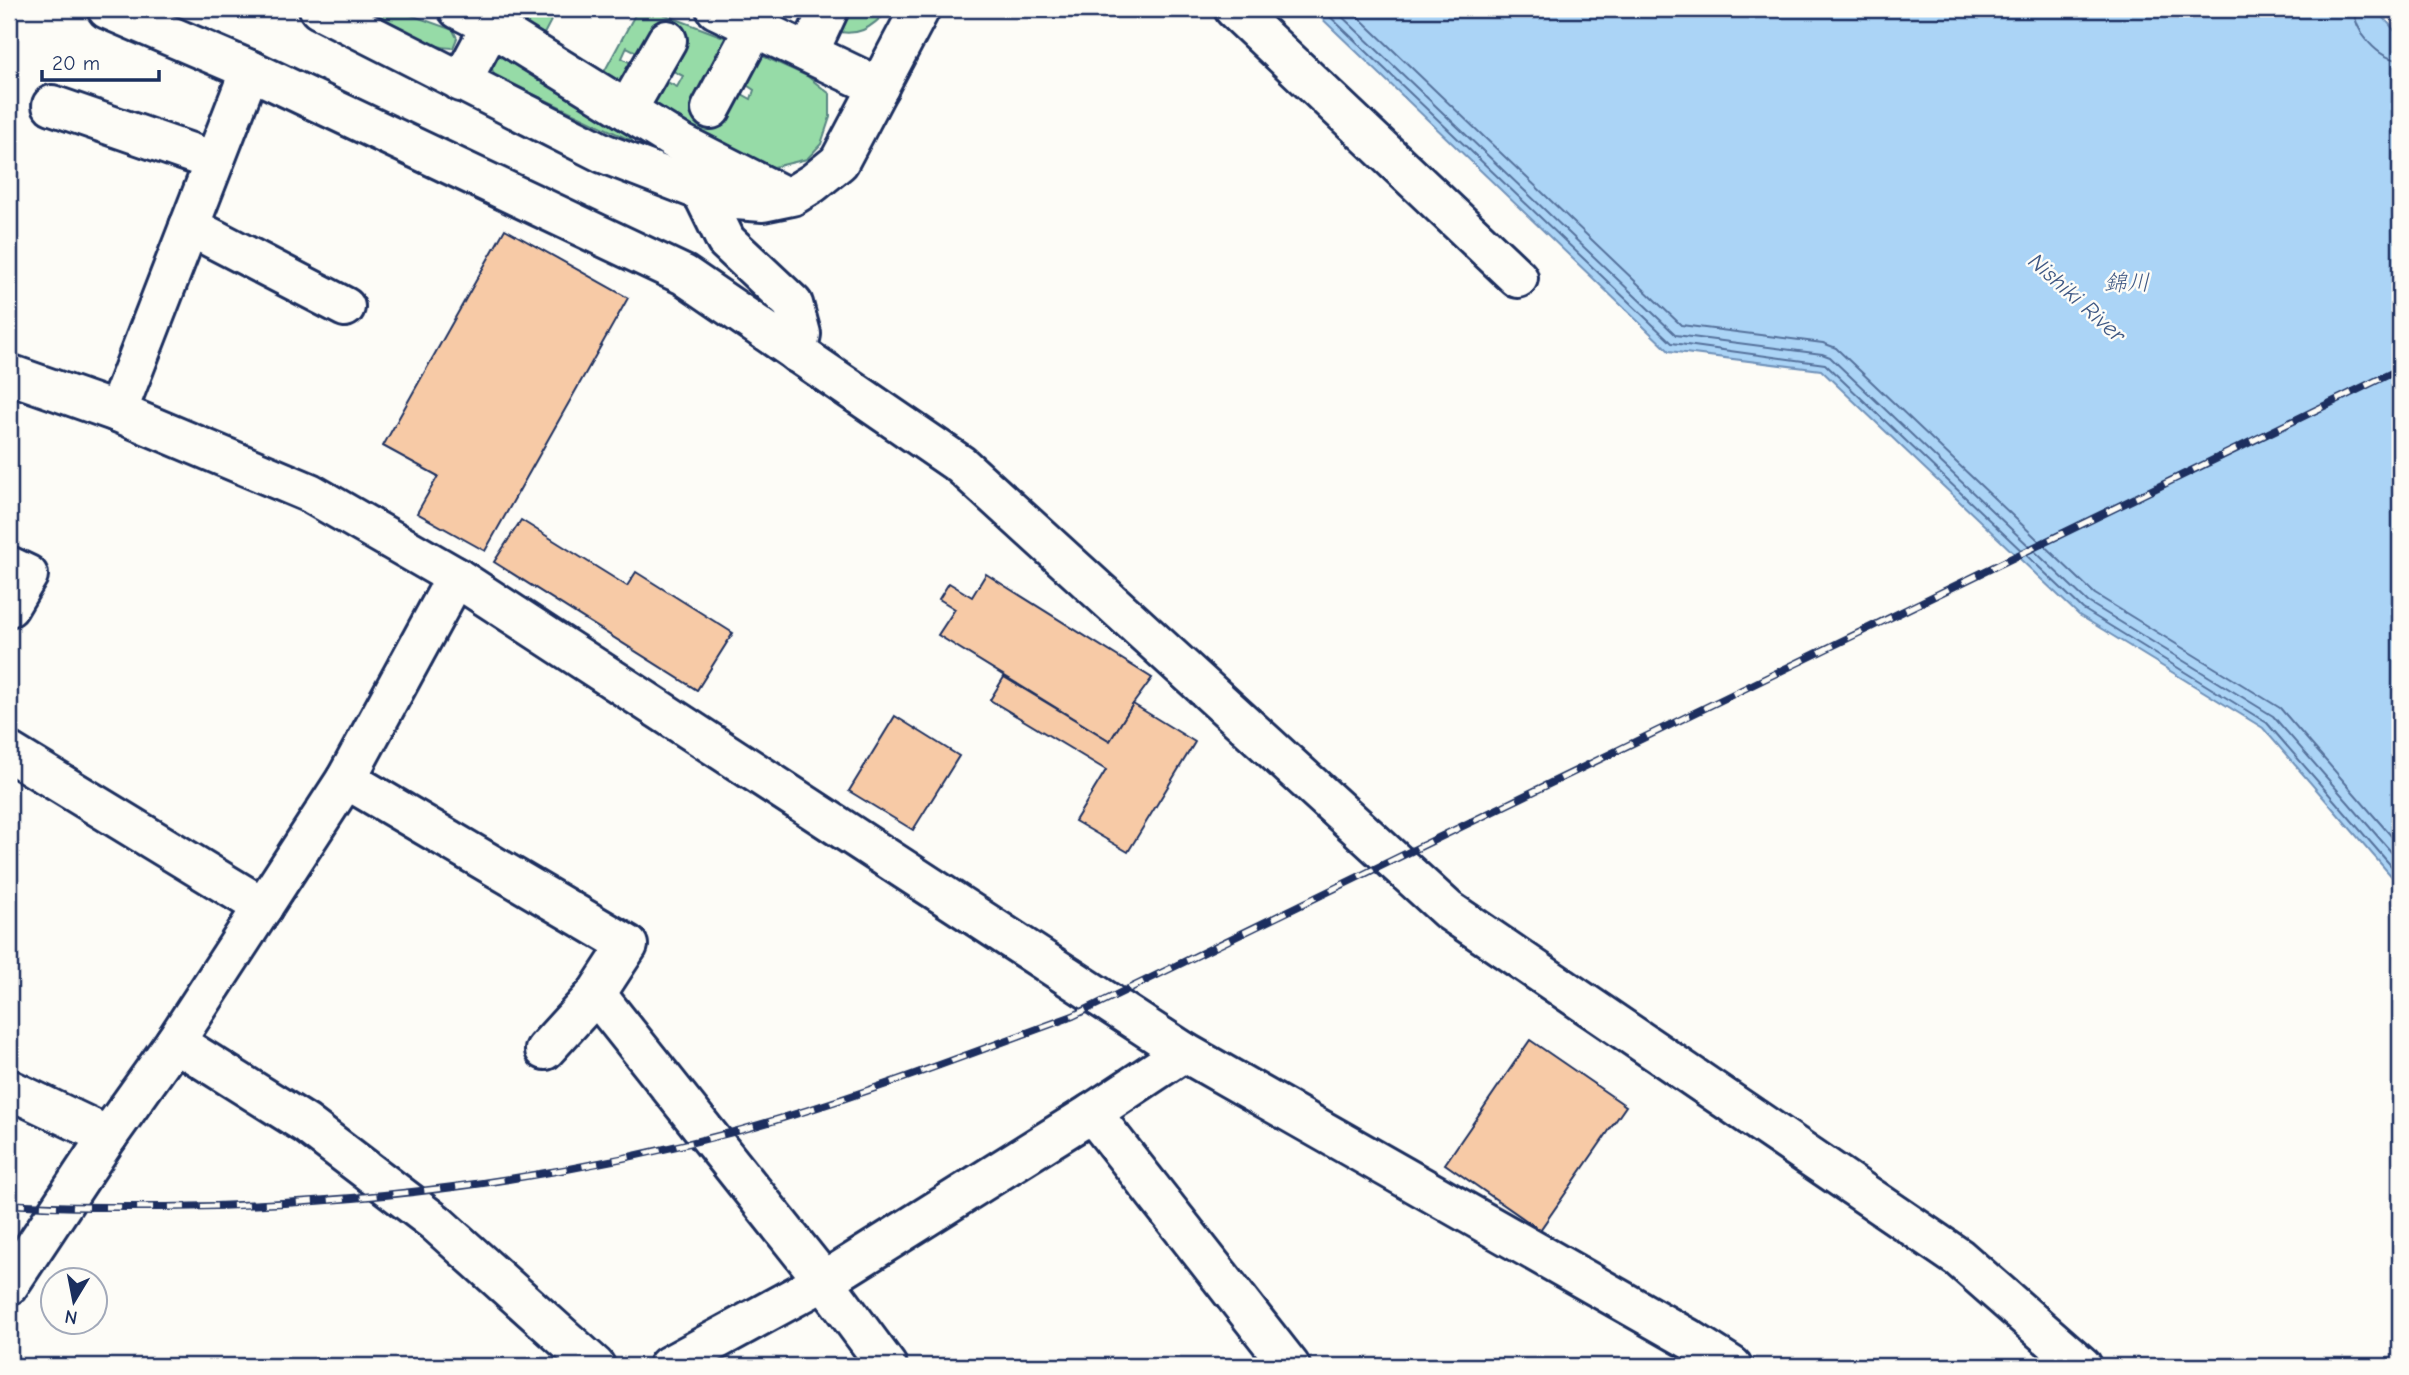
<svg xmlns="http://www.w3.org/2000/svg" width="2409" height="1375" font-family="'Comic Neue','Klee One',sans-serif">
<rect width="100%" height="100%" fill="#fdfcf7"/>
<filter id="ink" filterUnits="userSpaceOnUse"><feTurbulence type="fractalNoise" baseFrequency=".0143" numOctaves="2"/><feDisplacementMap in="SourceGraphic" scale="14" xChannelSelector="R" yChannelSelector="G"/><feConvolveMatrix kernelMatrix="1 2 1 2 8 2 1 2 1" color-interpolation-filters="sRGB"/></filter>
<g filter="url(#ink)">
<g fill="#96dba7" stroke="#588582" stroke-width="2">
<path d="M370,9h24l59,21 4,8 -4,10c-30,0 -58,-24 -83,-39z"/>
<polygon points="525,9 557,9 544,34 522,25"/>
<path d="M840,9h49c-18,20 -32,29 -59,21z"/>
<polygon points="637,11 655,11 737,42 733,89 751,99 754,90 739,80 756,53 807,76 830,94 830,117 821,144 807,159 774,167 744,161 641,102 653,75 677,87 683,76 627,47 622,58 638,67 624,91 603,74"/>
<polygon points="498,52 626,131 632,141 495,76 491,67"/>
</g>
<polygon fill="#abd4f6" stroke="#7192b9" stroke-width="2" points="1312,9 2381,9 2380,13 2400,37 2400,886 2263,728 2079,615 1821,370 1669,351"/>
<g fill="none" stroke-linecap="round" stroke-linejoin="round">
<g stroke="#55719b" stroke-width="2">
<polyline points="1322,9 1672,343 1825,364 2083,609 2267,723 2400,876"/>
<polyline points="1334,9 1676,335 1822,354 1830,357 2088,602 2273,716 2400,862"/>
<polyline points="1350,9 1681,325 1823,343 1836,348 2095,594 2280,708 2400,846"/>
<path d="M2354,9c0,22 24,50 46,51"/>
</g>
</g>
<g fill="#f7caa6" stroke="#1b2f5e" stroke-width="2">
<polygon points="505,229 628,298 485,551 417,513 438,476 383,446"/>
<polygon points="521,520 627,586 636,572 733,633 697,690 494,562"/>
<polygon points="986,574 1152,678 1133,704 1110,741 938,635 955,609 939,599 949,583 972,597"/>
<polygon points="1004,677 1110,741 1133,704 1195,742 1128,852 1075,821 1106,770 990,700"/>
<polygon points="895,716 959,756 913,830 849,791"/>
<polygon points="1530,1040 1626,1106 1540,1230 1445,1164"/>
</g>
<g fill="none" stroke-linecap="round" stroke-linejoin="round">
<g stroke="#1b2f5e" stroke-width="44">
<g id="minor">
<polyline points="107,9 250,70 684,275 961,465 1448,910 1959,1258 2082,1366"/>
<polyline points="319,9 603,153 722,199 763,202 792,196 813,183 839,162 920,9"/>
<polyline points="458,9 491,26 680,143 784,196"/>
<polyline points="716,9 879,87"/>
<polyline points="1234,9 1518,278"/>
<polyline points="809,52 829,9"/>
<polyline points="461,82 491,26"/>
<polyline points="52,105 214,161"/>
<polyline points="711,109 755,27"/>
<polyline points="627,110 667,40"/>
<polyline points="701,190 726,241 793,304 801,334 797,353"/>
<polyline points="189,226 345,307"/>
<polyline points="9,374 117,412 310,493 456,577 1184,1052 1691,1340 1732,1366"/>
<polyline points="117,412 250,70"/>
<polyline points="9,566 28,575 9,607"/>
<polyline points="9,752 263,907"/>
<polyline points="346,779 628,945 596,994 545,1050"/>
<polyline points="596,994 824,1281 887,1366"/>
<polyline points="175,1042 306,1124 436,1223 595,1366"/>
<polyline points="9,1089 108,1136"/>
<polyline points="1092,1113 1290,1366"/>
<polyline points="9,1285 108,1136 175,1042 346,779 456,577"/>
<polyline points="668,1366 824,1281 1092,1113 1184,1052"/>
</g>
</g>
<use href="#minor" stroke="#fdfcf7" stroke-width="38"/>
<g stroke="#1b2f5e" stroke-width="8">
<path id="rail" d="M9,1204c52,4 106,3 158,3 193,-2 388,-27 574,-77 113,-31 222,-74 332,-114l1327,-647"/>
</g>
<use href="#rail" stroke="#fdfcf7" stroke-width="5" stroke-dasharray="16" stroke-linecap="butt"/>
</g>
</g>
<g text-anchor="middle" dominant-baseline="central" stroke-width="5" stroke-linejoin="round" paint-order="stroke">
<g font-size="23" font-style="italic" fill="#3f5884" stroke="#fdfcf7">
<text x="2127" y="282">錦川</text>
<text transform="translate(2077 298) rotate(42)">Nishiki River</text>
</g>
</g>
<rect width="2409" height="1375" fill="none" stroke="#fdfcf7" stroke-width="35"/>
<rect x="18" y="18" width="2374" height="1340" fill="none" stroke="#1b2f5e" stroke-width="2.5" filter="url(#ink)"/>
<g transform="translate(74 1301) rotate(190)"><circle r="33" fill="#fdfcf7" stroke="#a3aaba" stroke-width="2"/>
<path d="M0-5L12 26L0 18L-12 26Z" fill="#1b2f5e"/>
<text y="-10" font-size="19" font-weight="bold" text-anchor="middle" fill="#1b2f5e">N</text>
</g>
<path d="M42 70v10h117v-10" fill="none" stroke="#1b2f5e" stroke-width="3.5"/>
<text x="52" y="70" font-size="21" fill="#1b2f5e" stroke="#fdfcf7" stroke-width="5" paint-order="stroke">20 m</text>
</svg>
